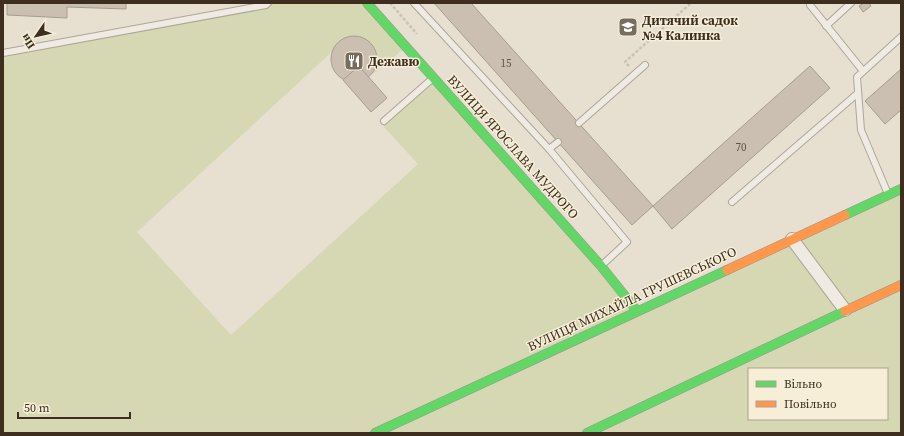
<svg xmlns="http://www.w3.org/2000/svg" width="904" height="436" font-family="'Source Serif 4',serif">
<rect width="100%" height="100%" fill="#e7e0d1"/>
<path fill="#d6d7b3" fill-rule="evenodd" d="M268,3h99l39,44 -34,28 6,-16c-7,-17 -10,-22 -29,-23l-212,196 94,103 187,-171 -35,-38 50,-48 204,233 264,-122v244h-898v-380zM749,369h138v50h-138z"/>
<g fill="#cbbfb2" stroke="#a89c90">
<polygon points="7,3 126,3 126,9 67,7 67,18 7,15"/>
<polygon points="434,3 471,3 653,206 632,225"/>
<polygon points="864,3 869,3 871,6 863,12 859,6"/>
<circle cx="354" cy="59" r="23"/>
<polygon points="359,66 387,98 371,112 343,80"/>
<polygon points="810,66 830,88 672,229 653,206"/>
<polygon points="901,69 901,110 885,124 865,101"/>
</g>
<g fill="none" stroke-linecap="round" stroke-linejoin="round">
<g stroke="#ada599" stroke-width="8">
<g id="lane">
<polyline points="414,3 549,149 627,242 601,266"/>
<polyline points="810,5 863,71"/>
<polyline points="826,26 851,3"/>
<polyline points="3,53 266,5 268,3"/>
<polyline points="384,121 433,78"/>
<polyline points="579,123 645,65"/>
<polyline points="549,149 558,142"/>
<polyline points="888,194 861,130 857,77 901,37"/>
<polyline points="732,202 858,93"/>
</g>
</g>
<g stroke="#ada599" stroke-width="14">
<polyline id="street" points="792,239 845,310"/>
</g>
<g stroke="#9c958a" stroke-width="10">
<g id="fast">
<polyline points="367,3 601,266 637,311"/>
<polyline points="845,215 901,189"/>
<polyline points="375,433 727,270"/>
<polyline points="587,433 845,311"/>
</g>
</g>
<g stroke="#9c958a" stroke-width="10">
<g id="slow">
<polyline points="727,270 845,215"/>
<polyline points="845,311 901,285"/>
</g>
</g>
<g stroke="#c8c2b9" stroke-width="2.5" stroke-dasharray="3 2" stroke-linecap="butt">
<polyline points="390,3 417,34"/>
<polyline points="629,66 625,62 691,3"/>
</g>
<use href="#lane" stroke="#efebe3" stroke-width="6"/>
<use href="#street" stroke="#efebe3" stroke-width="12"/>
<use href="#fast" stroke="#63d668" stroke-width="9"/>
<use href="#slow" stroke="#ff974d" stroke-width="9"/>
</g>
<defs>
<g id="school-square" transform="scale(1)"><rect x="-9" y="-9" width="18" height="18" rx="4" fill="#786c5e" stroke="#f7eed8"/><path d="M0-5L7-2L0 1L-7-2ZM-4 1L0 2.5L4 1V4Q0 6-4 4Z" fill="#fff"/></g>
<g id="restaurant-square" transform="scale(1)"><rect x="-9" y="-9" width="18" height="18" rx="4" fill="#786c5e" stroke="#f7eed8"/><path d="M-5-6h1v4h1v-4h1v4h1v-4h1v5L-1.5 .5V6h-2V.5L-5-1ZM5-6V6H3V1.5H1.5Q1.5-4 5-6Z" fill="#fff"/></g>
</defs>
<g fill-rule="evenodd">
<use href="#school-square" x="628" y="27"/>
<use href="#restaurant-square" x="354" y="61"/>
</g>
<g text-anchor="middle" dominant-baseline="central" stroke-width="3" stroke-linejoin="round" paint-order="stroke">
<g font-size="11" fill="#605244">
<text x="506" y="63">15</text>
<text x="741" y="147">70</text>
</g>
<g font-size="13" font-weight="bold" fill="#3d2e20" stroke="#f7eed8" text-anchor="start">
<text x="642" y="20">Дитячий садок<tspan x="642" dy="15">№4 Калинка</tspan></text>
<text x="368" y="61">Дежавю</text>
</g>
<g font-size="13" fill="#3d2e20" stroke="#f7eed8">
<text transform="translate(513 147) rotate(48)">ВУЛИЦЯ ЯРОСЛАВА МУДРОГО</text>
<text transform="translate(632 299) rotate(-25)">ВУЛИЦЯ МИХАЙЛА ГРУШЕВСЬКОГО</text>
</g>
</g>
<rect width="904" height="436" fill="none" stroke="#3d2e20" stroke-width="8"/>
<rect x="748" y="368" width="140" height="52" fill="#f7eed8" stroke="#ada18e"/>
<rect x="756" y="381" width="20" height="6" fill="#63d668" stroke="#ada18e"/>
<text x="784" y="388" font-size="12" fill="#3d2e20">Вільно</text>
<rect x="756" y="401" width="20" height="6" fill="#ff974d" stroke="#ada18e"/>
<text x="784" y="408" font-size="12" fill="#3d2e20">Повільно</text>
<g transform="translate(36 36) rotate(236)" stroke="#f7eed8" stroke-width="3" paint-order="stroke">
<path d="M0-3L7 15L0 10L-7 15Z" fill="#3d2e20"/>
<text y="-6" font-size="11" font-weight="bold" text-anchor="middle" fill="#3d2e20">Пн</text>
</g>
<path d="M18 412v6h112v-6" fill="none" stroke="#3d2e20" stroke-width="2"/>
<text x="24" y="412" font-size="12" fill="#3d2e20" stroke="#f7eed8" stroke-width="3" paint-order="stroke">50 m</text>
</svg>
